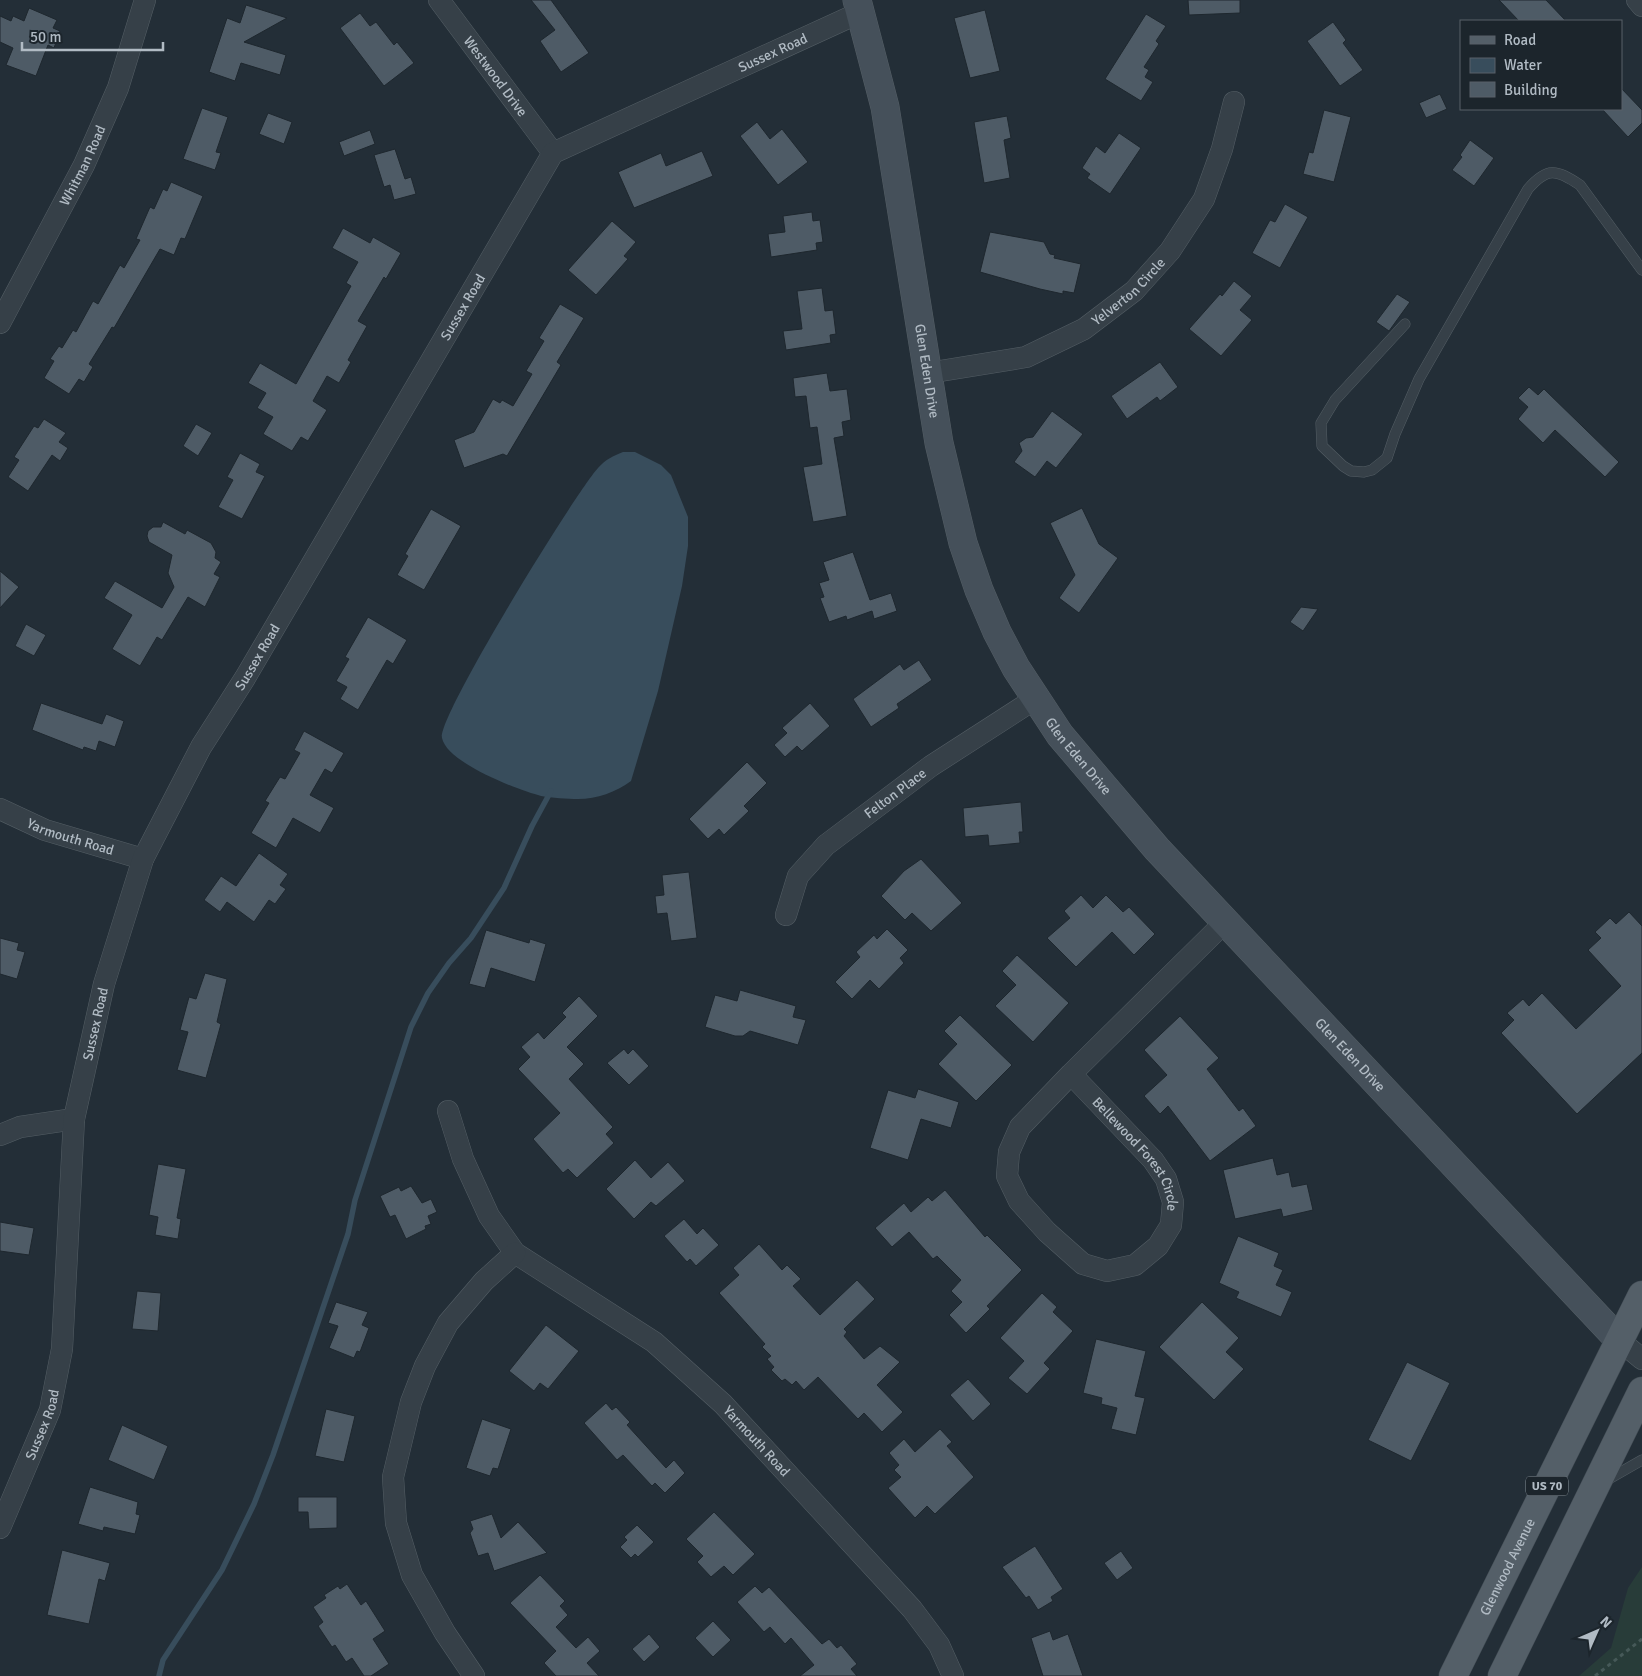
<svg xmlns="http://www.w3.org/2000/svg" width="1642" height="1676" font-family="Signika,sans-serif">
<rect width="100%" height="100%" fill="#232e37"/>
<polygon fill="#283c39" points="1642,1567 1642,1676 1579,1676 1611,1648 1628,1588"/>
<path fill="#384d5c" d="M623,452h12l26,13 10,10 17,42v29l-6,40 -24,105 -27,90c-15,11 -34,18 -53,18 -11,0 -26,-1 -37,-3 -23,-6 -94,-33 -99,-58 -5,-21 134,-246 156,-270 8,-9 15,-12 25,-16z"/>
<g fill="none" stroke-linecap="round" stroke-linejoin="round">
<polyline stroke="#384d5c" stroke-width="5.5" points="159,1676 163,1660 222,1570 254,1504 273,1455 348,1234 355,1200 411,1027 428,993 449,963 471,938 504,888 532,826 551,791"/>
</g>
<g fill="#4e5b66" stroke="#1e272e">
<polygon points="531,0 551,0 589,53 561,72 540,41 555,30"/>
<polygon points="1188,0 1240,0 1240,13 1189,15"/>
<polygon points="1499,0 1546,0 1566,21 1519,21"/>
<polygon points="246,5 287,18 244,42 286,55 280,75 241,63 235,81 209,72 227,18 240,23"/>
<polygon points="29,8 57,20 53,28 60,31 54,48 48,45 36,76 6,65 13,48 0,42 0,16 11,21 13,16 24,21"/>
<polygon points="985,10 1000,71 970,78 954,18"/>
<polygon points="360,13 370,26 376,22 394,45 397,42 414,63 384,86 340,28"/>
<polygon points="1146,14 1166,26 1156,41 1159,44 1144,67 1149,70 1145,77 1153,82 1141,101 1105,79"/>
<polygon points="1333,22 1346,40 1343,43 1363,70 1340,86 1307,41"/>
<polygon points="1621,88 1642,110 1642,123 1628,137 1602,109 1621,109"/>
<polygon points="1440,94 1447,109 1426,118 1419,103"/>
<polygon points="202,108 228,117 216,152 221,153 215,170 183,159"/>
<polygon points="1324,110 1351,117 1334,182 1303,174 1309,152 1313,153"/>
<polygon points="268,113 292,122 284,144 259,134"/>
<polygon points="1007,116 1011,138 1004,140 1010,178 984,183 974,122"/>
<polygon points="757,122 770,139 782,129 808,162 778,185 740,136"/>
<polygon points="370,130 375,144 344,156 339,142"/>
<polygon points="1119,133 1141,148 1110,194 1087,178 1090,174 1082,168 1096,146 1105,153"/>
<polygon points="1470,140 1494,158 1474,186 1452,170 1462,157 1460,155"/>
<polygon points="395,149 405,179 411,177 416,194 394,200 390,185 384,187 374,155"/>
<polygon points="702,151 713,176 634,208 618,172 661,153 666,166"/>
<polygon points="171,182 203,196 185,239 181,238 174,255 160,249 114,328 112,327 89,364 93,367 84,382 79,379 69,394 44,378 54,361 50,359 59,346 62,348 73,330 76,332 93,301 98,304 120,265 124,268 140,240 136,239 150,207 154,209 163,189 167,191"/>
<polygon points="1285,204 1308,217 1280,268 1252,253 1270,220 1275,222"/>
<polygon points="812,212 813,221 820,220 823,242 816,243 817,250 771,257 768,234 785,232 783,216"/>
<polygon points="612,221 636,242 624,256 628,259 596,295 568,270"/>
<polygon points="343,228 370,243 373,237 401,253 386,279 384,277 358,321 367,326 348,360 351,362 339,383 327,376 313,401 327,410 308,441 301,437 292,451 263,434 273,417 257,408 266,393 248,383 260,363 296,384 351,286 346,283 358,262 332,248"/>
<polygon points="990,232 1044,242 1050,254 1055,255 1054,258 1081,264 1074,293 1063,291 1063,294 1040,289 980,272"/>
<polygon points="1234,281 1252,296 1240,310 1252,320 1221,356 1189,329 1220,294 1222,296"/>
<polygon points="822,288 825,311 833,310 836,334 830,335 831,343 786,350 783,331 802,329 797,291"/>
<polygon points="1397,294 1410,302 1389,331 1376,322"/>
<polygon points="560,304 584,318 557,362 561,365 507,456 503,454 464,468 454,440 474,432 493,399 500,403 502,400 513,406 532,374 526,371 544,341 539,338"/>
<polygon points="1160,362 1178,387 1160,401 1157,397 1127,419 1111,396"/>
<polygon points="827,373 830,391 847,389 851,420 842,422 844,436 834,438 847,516 813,522 803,467 822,464 817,427 810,428 806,396 795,397 793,378"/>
<polygon points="1529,387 1538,395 1544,389 1619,462 1605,477 1555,430 1543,443 1518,419 1528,407 1518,398"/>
<polygon points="1052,411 1083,434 1056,468 1047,461 1035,477 1014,462 1022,451 1019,443 1026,438 1033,437"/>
<polygon points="44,419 66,433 59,442 68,448 60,461 52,455 28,491 8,477 19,460 14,457 34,426 38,428"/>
<polygon points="196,424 212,433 198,456 183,446"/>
<polygon points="240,453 260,464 256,472 265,476 242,519 218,507 233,480 227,477"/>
<polygon points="1082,508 1099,544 1118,558 1079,613 1059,598 1075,575 1050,523"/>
<polygon points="431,509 461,526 424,590 397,575 408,556 405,554"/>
<polygon points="163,522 185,534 187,530 211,543 216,552 215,558 221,562 214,574 220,577 205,607 188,597 162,640 157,637 140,666 112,649 132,615 104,598 115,581 162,608 174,587 168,573 172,555 149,542 147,536 148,531 153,527 161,527"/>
<polygon points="853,552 870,600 891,593 897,611 874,619 872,611 847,620 846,616 829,622 820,598 824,597 819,583 829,580 823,562"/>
<polygon points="0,571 19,587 0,608"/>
<polygon points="1301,607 1318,609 1303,631 1290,622"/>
<polygon points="368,617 407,640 393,664 387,660 358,710 340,699 347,687 336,681 349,659 345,657"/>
<polygon points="26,624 46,635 34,656 15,646"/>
<polygon points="919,660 932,680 897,704 899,708 871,727 853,699 900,664 904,670"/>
<polygon points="41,703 102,724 106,714 124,721 115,747 99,741 96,751 84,747 83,750 32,730"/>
<polygon points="810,703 830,726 802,751 797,746 785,757 774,745 787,733 782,728"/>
<polygon points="304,731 344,753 332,773 325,769 310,795 334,808 320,833 293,818 276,848 251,833 269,803 265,801 280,777 285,779 300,753 294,750"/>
<polygon points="747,762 767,783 744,806 749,811 724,835 719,829 708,839 689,819"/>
<polygon points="1021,802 1023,832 1019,832 1020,843 989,846 988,835 965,837 963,808"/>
<polygon points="259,853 288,874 280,885 286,889 275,904 269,900 254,922 227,902 220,912 204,900 221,876 236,886"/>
<polygon points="921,859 962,903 931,931 912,913 905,920 881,896 904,871"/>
<polygon points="689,872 697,938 671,941 667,913 657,914 655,896 664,895 662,875"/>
<polygon points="1081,895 1093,908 1106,895 1123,912 1129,907 1155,934 1134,955 1112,932 1076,967 1047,938 1070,918 1064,911"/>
<polygon points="1629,912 1642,926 1642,1053 1577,1114 1501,1033 1514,1020 1507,1013 1523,999 1529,1006 1542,993 1576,1029 1621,986 1588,950 1601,938 1595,932 1610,918 1616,924"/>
<polygon points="887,929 908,950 900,958 904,963 879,989 870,980 852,999 835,982 860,957 856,952 874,935 877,939"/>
<polygon points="486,930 529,943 530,939 546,944 535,982 491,968 485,988 469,984"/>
<polygon points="0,938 19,943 17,950 25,952 17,979 0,974"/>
<polygon points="1017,955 1069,1003 1033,1042 995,1006 1016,985 1002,971"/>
<polygon points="205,973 227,979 217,1022 221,1024 206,1078 177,1070 188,1032 180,1030 189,997 196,999"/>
<polygon points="740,990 796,1006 793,1017 806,1020 798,1045 750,1031 743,1036 735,1036 705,1027 715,995 737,1001"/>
<polygon points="579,996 598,1016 567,1047 584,1064 569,1079 613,1127 606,1134 614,1143 577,1178 568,1169 563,1173 533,1139 560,1113 518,1069 530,1057 521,1047 538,1032 544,1039 566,1017 562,1013"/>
<polygon points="960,1015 1012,1065 976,1101 938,1064 957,1044 944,1031"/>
<polygon points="1180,1016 1219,1058 1207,1069 1239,1111 1243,1108 1256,1126 1210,1161 1168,1106 1160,1114 1144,1096 1167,1075 1144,1050"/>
<polygon points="624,1049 628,1054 633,1049 649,1066 629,1085 607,1063"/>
<polygon points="918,1089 959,1102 951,1128 921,1119 908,1160 870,1148 888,1090 915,1098"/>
<polygon points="1273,1158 1277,1175 1289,1172 1292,1187 1307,1184 1313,1210 1283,1217 1281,1209 1235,1219 1223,1170"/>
<polygon points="635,1160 651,1178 668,1162 685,1181 656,1206 651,1202 634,1219 606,1189"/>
<polygon points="158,1164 186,1169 177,1218 181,1219 178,1239 155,1235 158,1217 149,1215"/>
<polygon points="411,1186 422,1203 431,1199 437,1212 428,1216 431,1224 425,1226 426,1229 406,1239 395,1215 390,1217 380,1196 399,1187 401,1191"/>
<polygon points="945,1190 985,1237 987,1235 1022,1270 987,1306 990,1309 966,1333 949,1315 962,1302 951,1291 961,1280 937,1256 933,1259 909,1232 892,1247 875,1228 904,1203 911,1212 928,1197 932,1201"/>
<polygon points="684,1219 697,1234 703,1228 719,1245 696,1266 690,1259 687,1262 664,1236"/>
<polygon points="0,1222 34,1228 29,1255 0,1251"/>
<polygon points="1238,1236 1279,1253 1274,1266 1283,1270 1276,1285 1292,1292 1281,1317 1236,1298 1239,1292 1219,1283"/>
<polygon points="759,1244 782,1270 787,1265 801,1279 793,1286 820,1315 857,1280 875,1299 844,1329 847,1332 844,1336 864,1359 880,1346 900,1362 877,1385 903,1412 882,1432 864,1413 858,1419 818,1377 804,1390 796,1381 792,1385 785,1379 782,1381 771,1370 774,1367 767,1359 771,1356 762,1347 765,1344 719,1293 739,1275 733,1268"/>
<polygon points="137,1291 161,1293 158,1331 132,1329"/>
<polygon points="1042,1293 1057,1307 1053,1312 1073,1331 1044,1363 1050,1369 1027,1394 1008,1378 1024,1361 1000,1338"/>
<polygon points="336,1302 368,1312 362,1325 369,1328 360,1352 357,1351 354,1358 329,1348 338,1326 328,1323"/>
<polygon points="1202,1302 1239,1338 1226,1352 1244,1369 1214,1400 1159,1347"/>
<polygon points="546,1325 579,1351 548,1389 540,1383 534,1391 509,1371"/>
<polygon points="1096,1339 1146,1351 1135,1396 1145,1398 1136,1435 1111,1429 1117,1408 1101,1404 1102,1398 1083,1393"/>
<polygon points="1407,1362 1450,1383 1411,1461 1368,1440"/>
<polygon points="968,1379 991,1404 973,1421 950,1395"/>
<polygon points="606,1403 612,1410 616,1407 630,1422 627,1425 666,1468 674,1460 685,1473 665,1493 655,1483 652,1486 623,1455 617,1460 584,1423"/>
<polygon points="326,1409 355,1416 344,1462 315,1456"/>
<polygon points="482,1419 511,1429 498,1469 493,1468 490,1476 466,1468"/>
<polygon points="122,1425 168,1446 154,1480 108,1460"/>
<polygon points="940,1429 952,1442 947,1446 974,1477 935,1514 927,1506 915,1518 888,1488 901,1477 894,1470 899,1465 889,1453 904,1439 915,1452"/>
<polygon points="90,1487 138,1502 136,1514 140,1515 135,1534 104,1527 103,1531 78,1524"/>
<polygon points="298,1497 337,1497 337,1528 309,1529 308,1512 298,1512"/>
<polygon points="714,1512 755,1554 733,1575 724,1566 711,1577 697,1562 703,1556 686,1539"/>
<polygon points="492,1514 501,1538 518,1522 547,1553 494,1571 488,1553 478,1556 470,1533 473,1529 470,1521"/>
<polygon points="637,1525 654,1542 638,1557 635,1554 631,1558 620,1547 627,1540 624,1537"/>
<polygon points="1035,1546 1063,1589 1051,1597 1053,1601 1038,1610 1029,1596 1026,1598 1002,1567"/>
<polygon points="62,1550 110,1563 105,1581 99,1579 89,1624 47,1615"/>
<polygon points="1121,1551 1133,1568 1117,1580 1104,1563"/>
<polygon points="540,1575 565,1601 560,1606 568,1615 556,1627 576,1648 588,1637 600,1651 587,1663 599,1676 556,1676 544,1663 556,1651 510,1603"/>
<polygon points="347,1584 361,1605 366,1601 385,1631 373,1639 389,1664 371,1676 364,1676 352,1658 346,1662 335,1645 332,1647 318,1626 323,1622 313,1607 326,1598 324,1595 338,1586 340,1589"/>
<polygon points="755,1586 762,1593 769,1587 822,1644 829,1639 837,1648 841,1645 857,1664 851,1669 857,1676 800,1676 814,1665 791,1638 785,1644 770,1627 764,1632 737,1602"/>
<polygon points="713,1621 731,1640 713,1657 695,1638"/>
<polygon points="1050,1631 1053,1640 1068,1634 1083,1676 1043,1676 1031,1638"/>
<polygon points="649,1634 660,1647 644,1662 632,1649"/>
</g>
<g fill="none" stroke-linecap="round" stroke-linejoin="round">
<g stroke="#545e65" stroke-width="11">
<g id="service">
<path d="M1405,324l-70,76 -14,23 1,23 21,20 8,5 13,1 8,-2 15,-12 8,-24 24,-55 109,-190c19,-22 28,-20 52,-4l62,85"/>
<polyline points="1607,1480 1642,1460"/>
</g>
</g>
<g stroke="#545e65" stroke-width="22">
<g id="minor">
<path id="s1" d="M439,0l114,153"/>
<polyline points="1637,0 1642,6"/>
<path id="s2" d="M0,323l84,-158 34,-77 27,-88"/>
<path id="s3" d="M928,373l98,-16 58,-28 50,-38 36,-40 34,-52 18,-50 12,-47"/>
<path id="s4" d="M0,809l45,21 98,29"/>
<path id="s5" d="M786,915l12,-39 28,-31 105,-79 104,-67"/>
<path id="s6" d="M1071,1074l82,86 13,19 7,23 -2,23 -13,21 -23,19 -28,6 -24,-7 -36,-32 -28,-31 -12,-25 2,-24 11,-25 51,-53 154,-152"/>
<path id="s7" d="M448,1111l15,48 26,57 26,37 139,89 69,62 189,205 27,36 14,31"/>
<polyline points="0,1135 20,1127 74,1119"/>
<polyline points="1619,1340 1642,1359"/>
<path id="s8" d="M0,1528l50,-118 12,-61 12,-230 30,-135 39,-125 58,-112 44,-69 308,-525 308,-141"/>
<polyline points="474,1676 445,1633 412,1575 396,1523 393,1477 411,1402 425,1366 448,1323 484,1281 515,1253"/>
</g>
</g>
<g stroke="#545e65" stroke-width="29">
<g id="secondary">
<path id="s9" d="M857,0l28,107 54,336 24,100 16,47 18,42 19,36 44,67 97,114 462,491"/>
</g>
</g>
<g stroke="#3f4951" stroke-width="29">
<g id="primary">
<path id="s10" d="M1453,1676l189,-381"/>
<polyline points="1502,1676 1642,1391"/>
</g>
</g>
<polyline stroke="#465958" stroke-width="3" stroke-dasharray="4 4" stroke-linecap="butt" points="1595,1676 1642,1639"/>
<use href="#service" stroke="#364048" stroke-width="10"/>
<use href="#minor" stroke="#364048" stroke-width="21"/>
<use href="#secondary" stroke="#45505a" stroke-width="28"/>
<use href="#primary" stroke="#545f68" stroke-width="28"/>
</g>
<g text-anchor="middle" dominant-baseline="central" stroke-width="4" stroke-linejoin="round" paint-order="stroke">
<rect fill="#1c252c" stroke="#848e96" stroke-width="1" x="1526" y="1476.5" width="42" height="19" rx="4"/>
<g font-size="12" font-weight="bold" fill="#b1bbc4">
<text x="1547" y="1486">US 70</text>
</g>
<g font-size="14" fill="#b1bbc4" stroke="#1c252c">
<text stroke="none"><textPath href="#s8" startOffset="1748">Sussex Road</textPath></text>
<text stroke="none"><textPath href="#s1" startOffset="95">Westwood Drive</textPath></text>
<text stroke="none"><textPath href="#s2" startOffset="178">Whitman Road</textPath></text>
<text stroke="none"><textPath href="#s3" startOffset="222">Yelverton Circle</textPath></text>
<text stroke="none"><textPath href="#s8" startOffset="1328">Sussex Road</textPath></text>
<text stroke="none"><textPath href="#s9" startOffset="378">Glen Eden Drive</textPath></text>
<text stroke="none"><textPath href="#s8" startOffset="922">Sussex Road</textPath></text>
<text stroke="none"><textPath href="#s9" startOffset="798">Glen Eden Drive</textPath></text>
<text stroke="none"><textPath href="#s5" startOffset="169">Felton Place</textPath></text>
<text stroke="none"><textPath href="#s4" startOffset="76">Yarmouth Road</textPath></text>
<text stroke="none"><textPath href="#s8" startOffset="518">Sussex Road</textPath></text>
<text stroke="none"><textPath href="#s9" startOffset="1202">Glen Eden Drive</textPath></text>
<text stroke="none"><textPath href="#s6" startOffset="105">Bellewood Forest Circle</textPath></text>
<text stroke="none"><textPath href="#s8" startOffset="112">Sussex Road</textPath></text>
<text stroke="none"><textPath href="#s7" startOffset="466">Yarmouth Road</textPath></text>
<text stroke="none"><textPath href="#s10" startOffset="122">Glenwood Avenue</textPath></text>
</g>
</g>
<rect x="1460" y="20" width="162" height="90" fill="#1c252c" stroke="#586169"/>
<rect x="1470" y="36" width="25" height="8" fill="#545f68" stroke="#586169"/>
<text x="1504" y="45" font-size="15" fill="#b1bbc4">Road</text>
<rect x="1470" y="58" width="25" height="15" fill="#384d5c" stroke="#586169"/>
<text x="1504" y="70" font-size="15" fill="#b1bbc4">Water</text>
<rect x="1470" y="82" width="25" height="15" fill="#4e5b66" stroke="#586169"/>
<text x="1504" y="95" font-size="15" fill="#b1bbc4">Building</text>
<g transform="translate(1597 1631) rotate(45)" stroke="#1c252c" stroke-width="4" paint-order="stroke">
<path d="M0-4L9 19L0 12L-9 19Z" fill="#b1bbc4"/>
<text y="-8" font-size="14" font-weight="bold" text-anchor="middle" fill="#b1bbc4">N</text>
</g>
<path d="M22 42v8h141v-8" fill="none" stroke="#b1bbc4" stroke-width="2.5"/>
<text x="30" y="42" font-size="15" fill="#b1bbc4" stroke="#1c252c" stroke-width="4" paint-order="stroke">50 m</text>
</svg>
